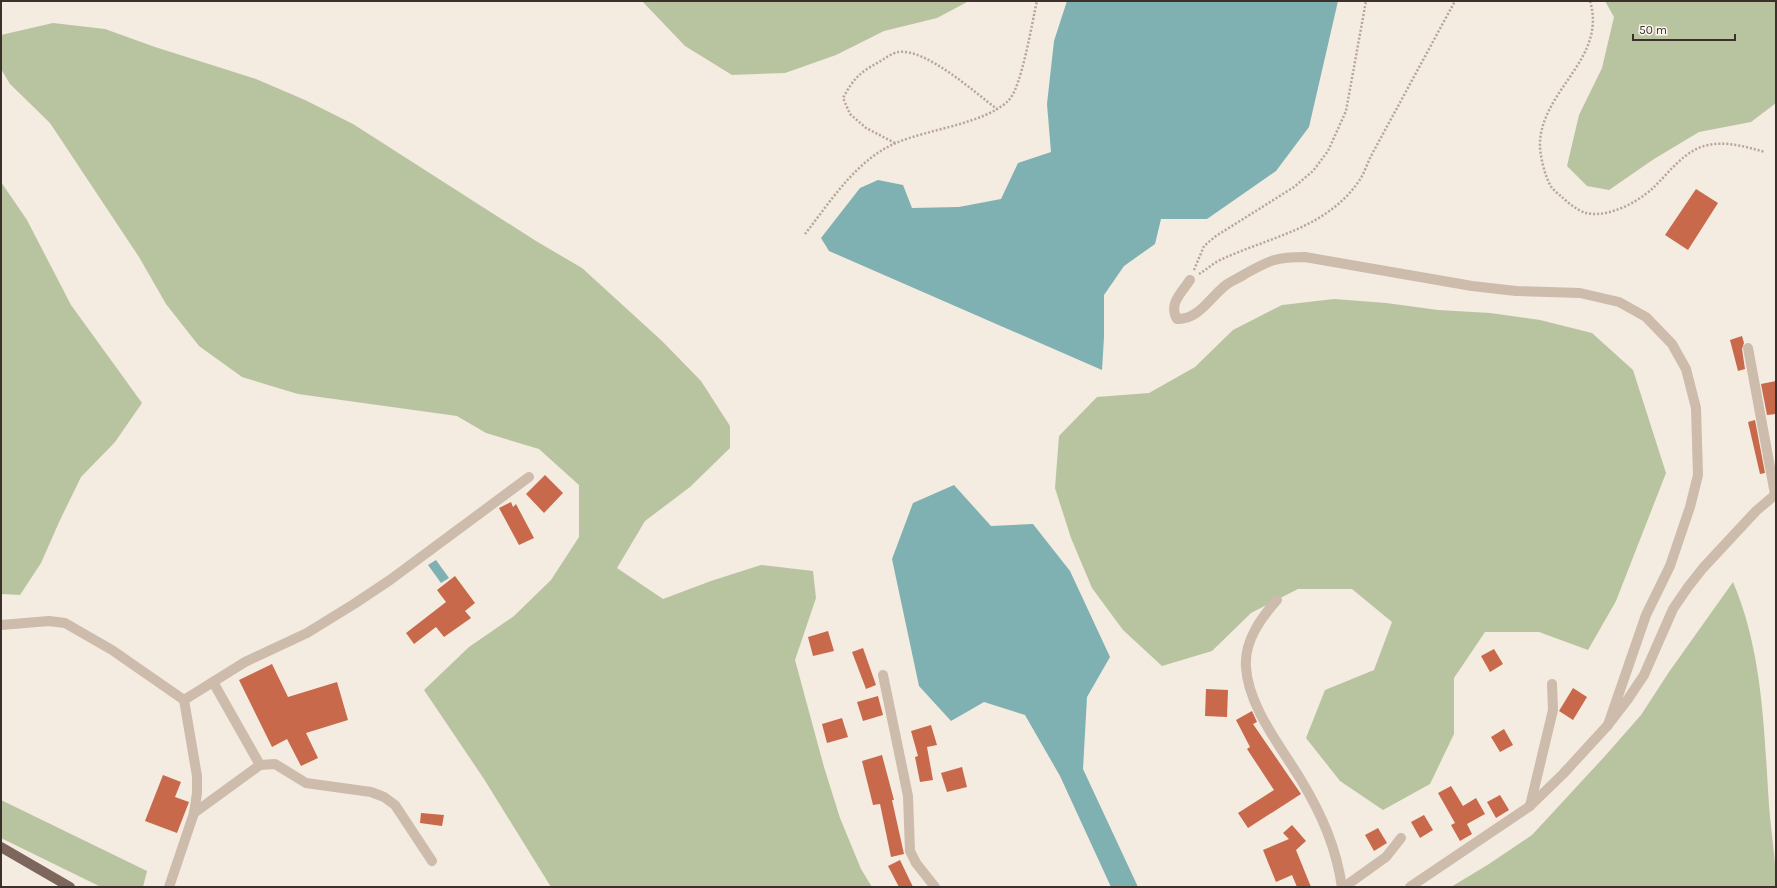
<svg xmlns="http://www.w3.org/2000/svg" width="1777" height="888" font-family="Karla,sans-serif">
<rect width="100%" height="100%" fill="#f4ebe1"/>
<g fill="#b8c4a0">
<polygon points="642,1 969,1 937,18 884,31 836,55 785,73 732,75 685,46"/>
<polygon points="1605,1 1776,1 1776,103 1751,122 1699,132 1654,159 1609,190 1587,186 1567,166 1579,115 1602,68 1614,17"/>
<polygon points="53,23 105,29 155,47 256,79 305,100 353,124 536,241 582,268 662,341 701,381 730,426 730,448 690,487 645,521 617,568 663,599 711,581 761,565 813,571 816,598 795,660 824,767 840,818 861,869 872,887 551,887 484,779 424,690 469,647 514,616 551,580 579,537 579,485 539,449 486,433 457,416 298,394 242,377 199,346 166,304 139,257 50,123 10,84 1,69 1,35"/>
<polygon points="1,182 27,220 71,305 142,403 115,442 81,477 60,520 41,563 20,595 2,594"/>
<polygon points="1334,299 1386,303 1438,310 1490,313 1540,320 1592,333 1633,370 1666,473 1616,601 1588,650 1539,632 1485,632 1454,678 1454,734 1430,784 1383,810 1340,781 1306,738 1325,690 1374,670 1392,622 1352,589 1298,589 1251,613 1212,651 1162,666 1123,630 1092,588 1071,538 1055,488 1059,436 1097,397 1149,393 1195,367 1233,330 1282,305"/>
<path d="M1733,582c30,70 31,149 36,223 2,28 7,55 7,82h-325l38,-23 43,-29 73,-79 36,-41 28,-43z"/>
<polygon points="1,800 147,871 143,887 101,887 1,838"/>
</g>
<g fill="#7fb0b2">
<polygon points="1067,1 1338,1 1309,127 1276,171 1207,219 1161,219 1155,244 1124,266 1104,295 1104,337 1102,370 829,251 821,238 860,188 878,180 903,185 912,208 959,207 1001,199 1018,163 1051,152 1047,104 1054,41"/>
<polygon points="954,485 991,526 1033,524 1070,571 1110,657 1087,697 1083,769 1138,887 1111,887 1060,776 1025,715 984,702 951,721 919,686 892,559 913,503"/>
<polygon points="436,560 449,578 441,583 428,565"/>
</g>
<g fill="#c8694b">
<polygon points="1696,189 1718,203 1688,250 1665,235"/>
<polygon points="1742,336 1744,343 1742,349 1745,369 1738,371 1730,340"/>
<polygon points="1776,381 1776,414 1767,415 1761,384"/>
<polygon points="1755,420 1765,473 1760,474 1748,422"/>
<polygon points="545,475 563,493 544,513 526,494"/>
<polygon points="511,502 513,507 516,504 534,538 519,545 499,508"/>
<polygon points="455,576 475,603 465,611 471,618 444,637 436,627 414,644 406,633 446,602 437,590"/>
<polygon points="828,631 834,651 813,656 808,637"/>
<polygon points="863,648 876,685 866,689 852,652"/>
<polygon points="1494,649 1503,664 1490,672 1481,656"/>
<polygon points="272,664 288,697 337,682 348,720 306,733 318,758 301,766 287,739 272,747 239,680"/>
<polygon points="1573,688 1587,697 1573,720 1559,711"/>
<polygon points="1206,689 1228,690 1227,717 1205,716"/>
<polygon points="878,696 883,715 863,721 857,702"/>
<polygon points="1252,711 1257,722 1253,724 1301,794 1248,828 1238,813 1274,790 1247,749 1250,747 1236,720"/>
<polygon points="842,718 848,737 827,743 822,724"/>
<polygon points="931,725 937,745 927,747 933,780 920,782 915,757 918,756 911,731"/>
<polygon points="1504,729 1513,745 1500,752 1491,737"/>
<polygon points="882,755 894,800 892,800 904,854 891,857 880,804 873,805 862,761"/>
<polygon points="962,767 967,787 947,792 941,773"/>
<polygon points="163,775 181,782 175,797 189,802 177,833 145,821"/>
<polygon points="1451,786 1463,806 1476,798 1485,814 1467,824 1472,834 1460,841 1451,825 1455,823 1438,793"/>
<polygon points="1500,795 1509,810 1496,818 1487,802"/>
<polygon points="421,813 444,815 442,826 420,823"/>
<polygon points="1424,815 1433,830 1420,838 1411,822"/>
<polygon points="1292,825 1306,841 1296,850 1311,887 1297,887 1292,875 1276,882 1263,850 1289,839 1283,833"/>
<polygon points="1378,828 1387,843 1374,851 1365,835"/>
<polygon points="900,860 913,887 899,887 888,866"/>
</g>
<g fill="none" stroke-linecap="round" stroke-linejoin="round">
<g stroke="#b9a596" stroke-width="2.5" stroke-dasharray="2 2" stroke-linecap="butt">
<path d="M1590,1c17,57 -46,87 -50,140 -1,12 5,37 12,47 3,3 6,6 9,8 6,6 17,15 25,17 22,5 50,-10 66,-24 17,-16 32,-39 56,-44 20,-4 38,2 57,7"/>
<path d="M895,143l-29,-15 -16,-14 -7,-16c11,-20 16,-25 36,-36 5,-3 13,-9 19,-10 28,-4 76,40 99,57"/>
<path d="M805,234c26,-33 51,-74 91,-91 32,-14 89,-19 113,-43 13,-14 23,-78 28,-99"/>
<polyline points="1194,270 1204,246 1216,236 1294,187 1313,171 1328,151 1346,111 1366,1"/>
<path d="M1199,274c7,-4 13,-10 21,-14 49,-23 106,-31 139,-79 5,-7 8,-17 12,-25l84,-155"/>
</g>
<g stroke="#cdbbac" stroke-width="10">
<path d="M1190,280c-8,12 -22,24 -13,39 22,1 33,-22 49,-34 5,-4 13,-7 19,-11 25,-14 31,-17 60,-17l167,29 44,5 64,2 39,9 27,15 26,27 14,25 10,39 2,67 -8,32 -20,59 -24,49 -38,110"/>
<polyline points="1748,348 1775,494"/>
<path d="M1277,600c-16,18 -33,41 -31,67 2,39 35,80 55,113 21,35 35,67 41,107"/>
<polyline points="1,625 49,621 65,623 112,650 184,700 197,776 197,793 194,813 169,887"/>
<polyline points="883,675 908,796 910,851 916,863 935,887"/>
<polyline points="213,682 260,765"/>
<polyline points="184,700 245,662 307,633 354,604 390,580 529,477"/>
<polyline points="1530,806 1553,710 1552,684"/>
<polyline points="194,813 260,765 275,764 306,783 371,792 384,797 395,805 432,861"/>
<polyline points="1344,887 1386,857 1401,838"/>
<polyline points="1410,887 1530,806 1563,774 1608,725 1628,699 1644,675 1673,609 1688,587 1703,568 1756,511 1776,494"/>
</g>
<polyline stroke="#7d675c" stroke-width="10" points="1,847 70,887"/>
</g>
<rect width="1777" height="888" fill="none" stroke="#3b302b" stroke-width="4"/>
<path d="M1633 34v6h102v-6" fill="none" stroke="#3b302b" stroke-width="2"/>
<text x="1639" y="34" font-size="12" fill="#3b302b" stroke="#fbf5ee" stroke-width="3" paint-order="stroke">50 m</text>
</svg>
